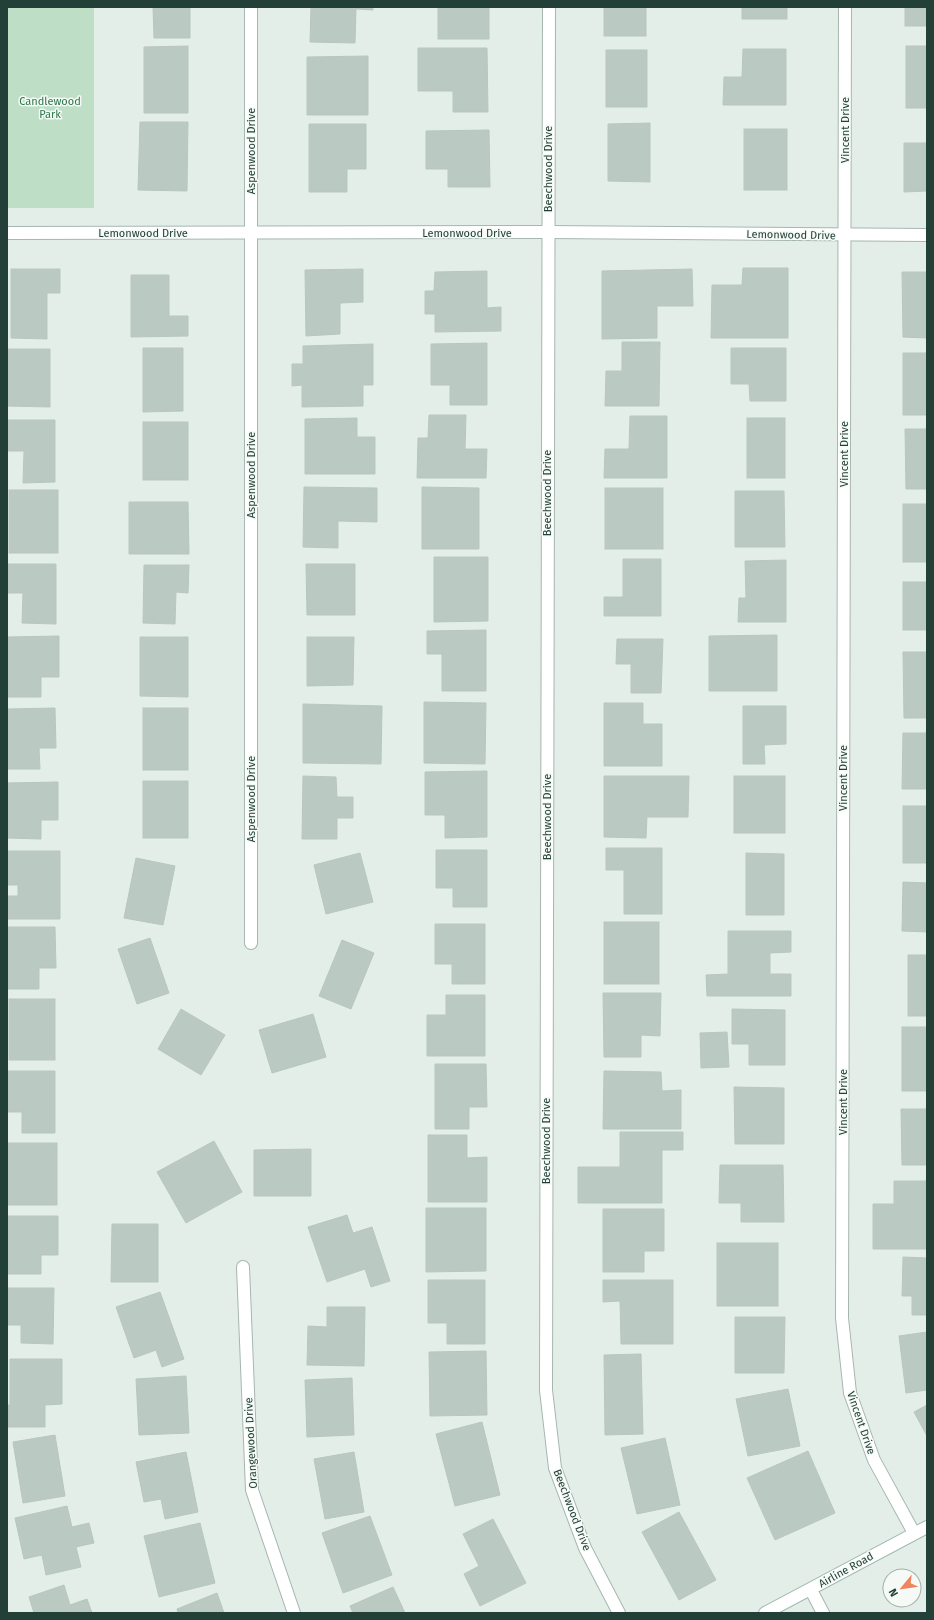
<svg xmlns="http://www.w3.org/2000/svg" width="934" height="1620" font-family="'Fira Sans',sans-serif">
<rect width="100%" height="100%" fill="#e4eee9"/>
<rect fill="#bedec6" x="7" y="7" width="87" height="201"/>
<g fill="#bac9c2" stroke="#b7c7c0">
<polygon points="153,7 190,7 190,38 154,38"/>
<polygon points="311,7 373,7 373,10 356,9 355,43 310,42"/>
<rect x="438" y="7" width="51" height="32"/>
<rect x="604" y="7" width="42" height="29"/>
<rect x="742" y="7" width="45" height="12"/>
<rect x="905" y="7" width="22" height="19"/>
<polygon points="188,46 188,113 144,113 144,47"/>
<rect x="906" y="46" width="21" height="62"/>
<polygon points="418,48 487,48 488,112 453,112 453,91 418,91"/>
<polygon points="743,49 786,49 786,105 723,105 724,77 742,77"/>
<rect x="606" y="50" width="41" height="57"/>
<polygon points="368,56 368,115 307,115 307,57"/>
<polygon points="140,122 188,122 187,191 138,190"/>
<polygon points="650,123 650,182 608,181 608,124"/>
<polygon points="309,124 366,124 366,169 347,169 347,192 309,192"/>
<rect x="744" y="129" width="43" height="61"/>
<polygon points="489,130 490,187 448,187 448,169 426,169 426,131"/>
<polygon points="904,143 927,143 927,191 904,192"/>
<polygon points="743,268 788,268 788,338 711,338 712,285 742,285"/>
<polygon points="11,269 60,269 60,293 47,293 47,339 11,338"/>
<polygon points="363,269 363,302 340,303 340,334 306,336 305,270"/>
<polygon points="692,269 693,306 657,306 657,338 602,339 602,271"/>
<polygon points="487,271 487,308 501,307 501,331 435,332 435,314 425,314 425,291 434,291 435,272"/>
<polygon points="902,272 927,272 927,338 903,337"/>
<polygon points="131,275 169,275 169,316 188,316 188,336 131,337"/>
<polygon points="622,342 660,342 659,406 605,406 606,371 622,371"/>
<polygon points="487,343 487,405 450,405 450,385 431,385 431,344"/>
<polygon points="373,344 373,385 363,385 363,406 302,407 302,385 292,386 292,364 303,364 303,346"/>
<polygon points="143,348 183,348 183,411 143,412"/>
<polygon points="731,348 786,348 786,401 750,401 749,384 731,384"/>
<polygon points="7,349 50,349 50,407 7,406"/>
<rect x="903" y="353" width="24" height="62"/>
<polygon points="429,415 466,415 465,449 487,449 486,478 417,478 418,438 428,438"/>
<polygon points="630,416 667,416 667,478 604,478 605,449 629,449"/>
<polygon points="357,418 357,437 375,437 375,474 305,474 305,419"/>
<rect x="747" y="418" width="38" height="60"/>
<polygon points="7,420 55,420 55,482 23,483 24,451 7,451"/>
<rect x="143" y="422" width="45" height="58"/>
<polygon points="905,429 927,429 927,489 906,489"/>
<polygon points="304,487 377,488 377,522 338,521 338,548 303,547"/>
<polygon points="422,487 479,488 479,549 422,549"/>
<rect x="605" y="488" width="58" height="61"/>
<rect x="9" y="490" width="49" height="63"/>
<polygon points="735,491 784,491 785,547 735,547"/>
<polygon points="129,502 188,502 189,554 129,554"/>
<rect x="903" y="504" width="24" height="58"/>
<polygon points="434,557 488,557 488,621 434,622"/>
<polygon points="623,559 661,559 661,616 604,616 604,597 623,597"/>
<polygon points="786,560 786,622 738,622 739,598 746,598 745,561"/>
<polygon points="7,564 56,564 56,624 22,623 23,593 7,593"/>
<polygon points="306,564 355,564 355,615 307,615"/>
<polygon points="144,565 189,565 188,593 176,592 175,624 143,623"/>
<rect x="903" y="582" width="24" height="48"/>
<polygon points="486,630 486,691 442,691 442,654 427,654 427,631"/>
<polygon points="777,635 777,691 709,691 709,636"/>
<polygon points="59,636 59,677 41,677 41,697 7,697 7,637"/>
<polygon points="140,637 188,637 188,697 140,696"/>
<polygon points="307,637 354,637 353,685 307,686"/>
<polygon points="617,639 663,639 661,693 631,693 631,664 616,664"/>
<polygon points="903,652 927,652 927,718 904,718"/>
<polygon points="424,702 486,703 485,764 424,763"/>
<polygon points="604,703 643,703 643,724 662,724 662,766 604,766"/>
<polygon points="303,704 382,706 381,764 303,763"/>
<polygon points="743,706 786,706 786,744 764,745 765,764 743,764"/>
<polygon points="55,708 56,748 39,748 40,769 7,769 7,709"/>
<rect x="143" y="708" width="45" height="62"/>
<polygon points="903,733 927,733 927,789 902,789"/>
<polygon points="487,771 487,837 445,838 445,815 425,815 425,772"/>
<polygon points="303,776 336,777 337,797 353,797 353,818 337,818 337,839 302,839"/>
<polygon points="604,776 689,776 688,817 647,817 646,838 604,837"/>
<rect x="734" y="776" width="51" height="57"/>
<rect x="143" y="781" width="45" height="57"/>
<polygon points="58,782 58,820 41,820 41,839 7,838 7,783"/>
<rect x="903" y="806" width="24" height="57"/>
<polygon points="606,848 662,848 662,914 624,914 624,870 606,870"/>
<polygon points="436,850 487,850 487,907 453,907 453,888 436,888"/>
<polygon points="7,851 60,851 60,919 7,919 7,896 18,896 18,885 7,885"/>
<polygon points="360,853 373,902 326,914 314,865"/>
<polygon points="746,853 784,854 784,915 746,915"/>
<polygon points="136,858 175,866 163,925 124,918"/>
<polygon points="903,882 927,883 927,932 902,931"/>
<rect x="604" y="922" width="55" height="62"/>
<polygon points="435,924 485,924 485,984 452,984 452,964 435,964"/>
<polygon points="7,927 55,927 56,968 39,968 39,989 7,989"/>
<polygon points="728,931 791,931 791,952 770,953 770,974 791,974 791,996 707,996 706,975 728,974"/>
<polygon points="150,938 169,993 137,1004 118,949"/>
<polygon points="342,940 374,953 351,1009 319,996"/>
<rect x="908" y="955" width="19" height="61"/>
<polygon points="603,993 661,993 660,1036 641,1035 641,1057 604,1057"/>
<polygon points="446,995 485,995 485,1056 427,1056 427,1015 446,1015"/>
<rect x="9" y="999" width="46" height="61"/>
<polygon points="181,1009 225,1035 201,1075 158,1049"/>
<polygon points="732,1009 785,1010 785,1065 749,1065 749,1044 732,1044"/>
<polygon points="313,1014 326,1057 272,1073 259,1030"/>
<rect x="902" y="1027" width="25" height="64"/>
<polygon points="727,1032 729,1067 701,1068 700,1033"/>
<polygon points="435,1064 486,1064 487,1107 469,1107 469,1129 435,1129"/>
<polygon points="7,1071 55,1071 55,1133 22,1133 22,1112 7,1112"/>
<polygon points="604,1071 661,1072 662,1091 681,1090 681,1129 603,1129"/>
<polygon points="734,1087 784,1088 784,1144 735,1144"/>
<polygon points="901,1109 927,1109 927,1165 902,1165"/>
<polygon points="620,1132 683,1132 683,1150 662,1150 662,1203 578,1203 578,1167 620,1167"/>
<polygon points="428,1135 467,1135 467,1158 487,1157 487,1202 428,1202"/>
<polygon points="214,1141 242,1192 186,1223 157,1172"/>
<rect x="7" y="1143" width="50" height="62"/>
<polygon points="311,1149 311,1196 254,1196 254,1150"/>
<polygon points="720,1165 783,1165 784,1222 741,1222 741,1203 719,1203"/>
<polygon points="894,1181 927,1181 927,1249 873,1249 873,1204 894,1204"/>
<polygon points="426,1208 486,1208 486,1271 426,1272"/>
<polygon points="603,1209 664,1209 664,1251 644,1251 644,1272 603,1272"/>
<polygon points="347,1215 353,1233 372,1227 390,1281 371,1287 365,1269 327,1282 308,1227"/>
<polygon points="7,1216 58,1216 58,1255 41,1255 41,1274 7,1274"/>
<polygon points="112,1224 158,1224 158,1282 111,1282"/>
<rect x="717" y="1243" width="61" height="63"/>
<polygon points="903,1257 927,1258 927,1315 912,1315 912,1296 902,1296"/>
<polygon points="428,1280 485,1280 485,1344 447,1344 447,1323 428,1323"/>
<polygon points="603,1280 673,1280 673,1344 621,1344 620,1301 603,1302"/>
<polygon points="7,1288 54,1288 53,1344 21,1343 21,1325 7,1325"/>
<polygon points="160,1292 184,1359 162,1367 156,1350 134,1358 116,1307"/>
<polygon points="327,1307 365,1307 364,1366 307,1365 308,1326 327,1327"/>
<polygon points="735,1317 785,1317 784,1373 735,1373"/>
<polygon points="927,1332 927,1390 906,1393 899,1336"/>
<polygon points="486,1351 487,1415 430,1416 429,1352"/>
<polygon points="641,1354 643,1434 605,1435 604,1355"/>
<polygon points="10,1359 62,1359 62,1404 45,1405 45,1427 7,1427 7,1405 10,1405"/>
<polygon points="186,1376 189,1433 139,1435 136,1379"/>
<polygon points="352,1378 354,1435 307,1437 305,1380"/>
<polygon points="788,1389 800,1446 748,1456 736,1399"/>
<polygon points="927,1405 927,1436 914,1412"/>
<polygon points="482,1422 500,1495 455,1506 436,1434"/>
<polygon points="55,1435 65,1496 23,1503 13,1442"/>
<polygon points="665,1438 680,1505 637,1514 621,1448"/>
<polygon points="808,1451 835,1513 775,1540 747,1478"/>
<polygon points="186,1452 198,1512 165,1519 161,1499 144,1502 136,1462"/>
<polygon points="354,1452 364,1512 325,1519 314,1459"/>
<polygon points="67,1506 72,1527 89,1523 94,1543 76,1547 81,1567 46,1575 42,1555 24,1559 15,1518"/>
<polygon points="679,1512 716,1580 679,1600 642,1532"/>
<polygon points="370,1516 392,1575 343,1593 322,1533"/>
<polygon points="493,1519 526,1583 480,1606 464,1574 479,1566 463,1534"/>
<polygon points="200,1523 215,1583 159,1597 144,1536"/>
<polygon points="64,1585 70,1605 87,1599 92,1613 34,1613 29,1597"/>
<polygon points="393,1587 405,1613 353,1613 350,1606"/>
<polygon points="217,1593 224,1613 178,1613 177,1609"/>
</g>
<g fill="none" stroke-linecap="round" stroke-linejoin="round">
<g stroke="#a6b6b0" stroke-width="14">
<polyline id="lane" points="811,1590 823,1613"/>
</g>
<g stroke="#a6b6b0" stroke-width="14">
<g id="street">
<polyline points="251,7 251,943"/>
<polyline points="549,7 546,1390 555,1468 585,1548 619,1613"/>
<polyline points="845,7 842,1318 850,1393 874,1460 914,1533"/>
<polyline points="7,233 548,232 927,235"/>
<polyline points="243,1267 252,1490 294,1613"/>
</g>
</g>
<g stroke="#a3b9b1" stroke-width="14">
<polyline id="secondary" points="765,1613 927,1527"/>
</g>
<use href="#lane" stroke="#fff" stroke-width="12"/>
<use href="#street" stroke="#fff" stroke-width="12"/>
<use href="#secondary" stroke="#fff" stroke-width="12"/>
</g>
<g text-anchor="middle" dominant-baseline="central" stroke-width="3" stroke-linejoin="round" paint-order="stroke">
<g font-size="11" fill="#2e764a" stroke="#f5faf7">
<text x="50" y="101">Candlewood<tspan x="50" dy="13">Park</tspan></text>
</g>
<g font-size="11" fill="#234038" stroke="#f5faf7">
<text transform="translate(845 130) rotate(-90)">Vincent Drive</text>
<text transform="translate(251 151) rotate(-90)">Aspenwood Drive</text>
<text transform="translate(548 169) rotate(-90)">Beechwood Drive</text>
<text x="143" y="233">Lemonwood Drive</text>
<text x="467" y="233">Lemonwood Drive</text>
<text transform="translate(791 235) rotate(1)">Lemonwood Drive</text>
<text transform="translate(844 454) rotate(-90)">Vincent Drive</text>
<text transform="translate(251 475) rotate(-90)">Aspenwood Drive</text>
<text transform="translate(547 493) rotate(-90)">Beechwood Drive</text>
<text transform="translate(843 778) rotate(-90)">Vincent Drive</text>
<text transform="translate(251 799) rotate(-90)">Aspenwood Drive</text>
<text transform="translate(547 817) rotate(-90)">Beechwood Drive</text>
<text transform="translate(843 1102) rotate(-90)">Vincent Drive</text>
<text transform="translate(546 1141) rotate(-90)">Beechwood Drive</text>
<text transform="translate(861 1423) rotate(71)">Vincent Drive</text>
<text transform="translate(251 1443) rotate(-93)">Orangewood Drive</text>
<text transform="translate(572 1510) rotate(69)">Beechwood Drive</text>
<text transform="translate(846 1570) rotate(-29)">Airline Road</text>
</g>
</g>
<rect width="934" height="1620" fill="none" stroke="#234038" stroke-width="16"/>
<g transform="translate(902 1588) rotate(241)"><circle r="19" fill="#f5faf7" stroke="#a1b0ab"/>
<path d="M0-3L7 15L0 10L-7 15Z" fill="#f1835f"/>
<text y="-6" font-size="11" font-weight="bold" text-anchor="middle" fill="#234038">N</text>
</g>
</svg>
